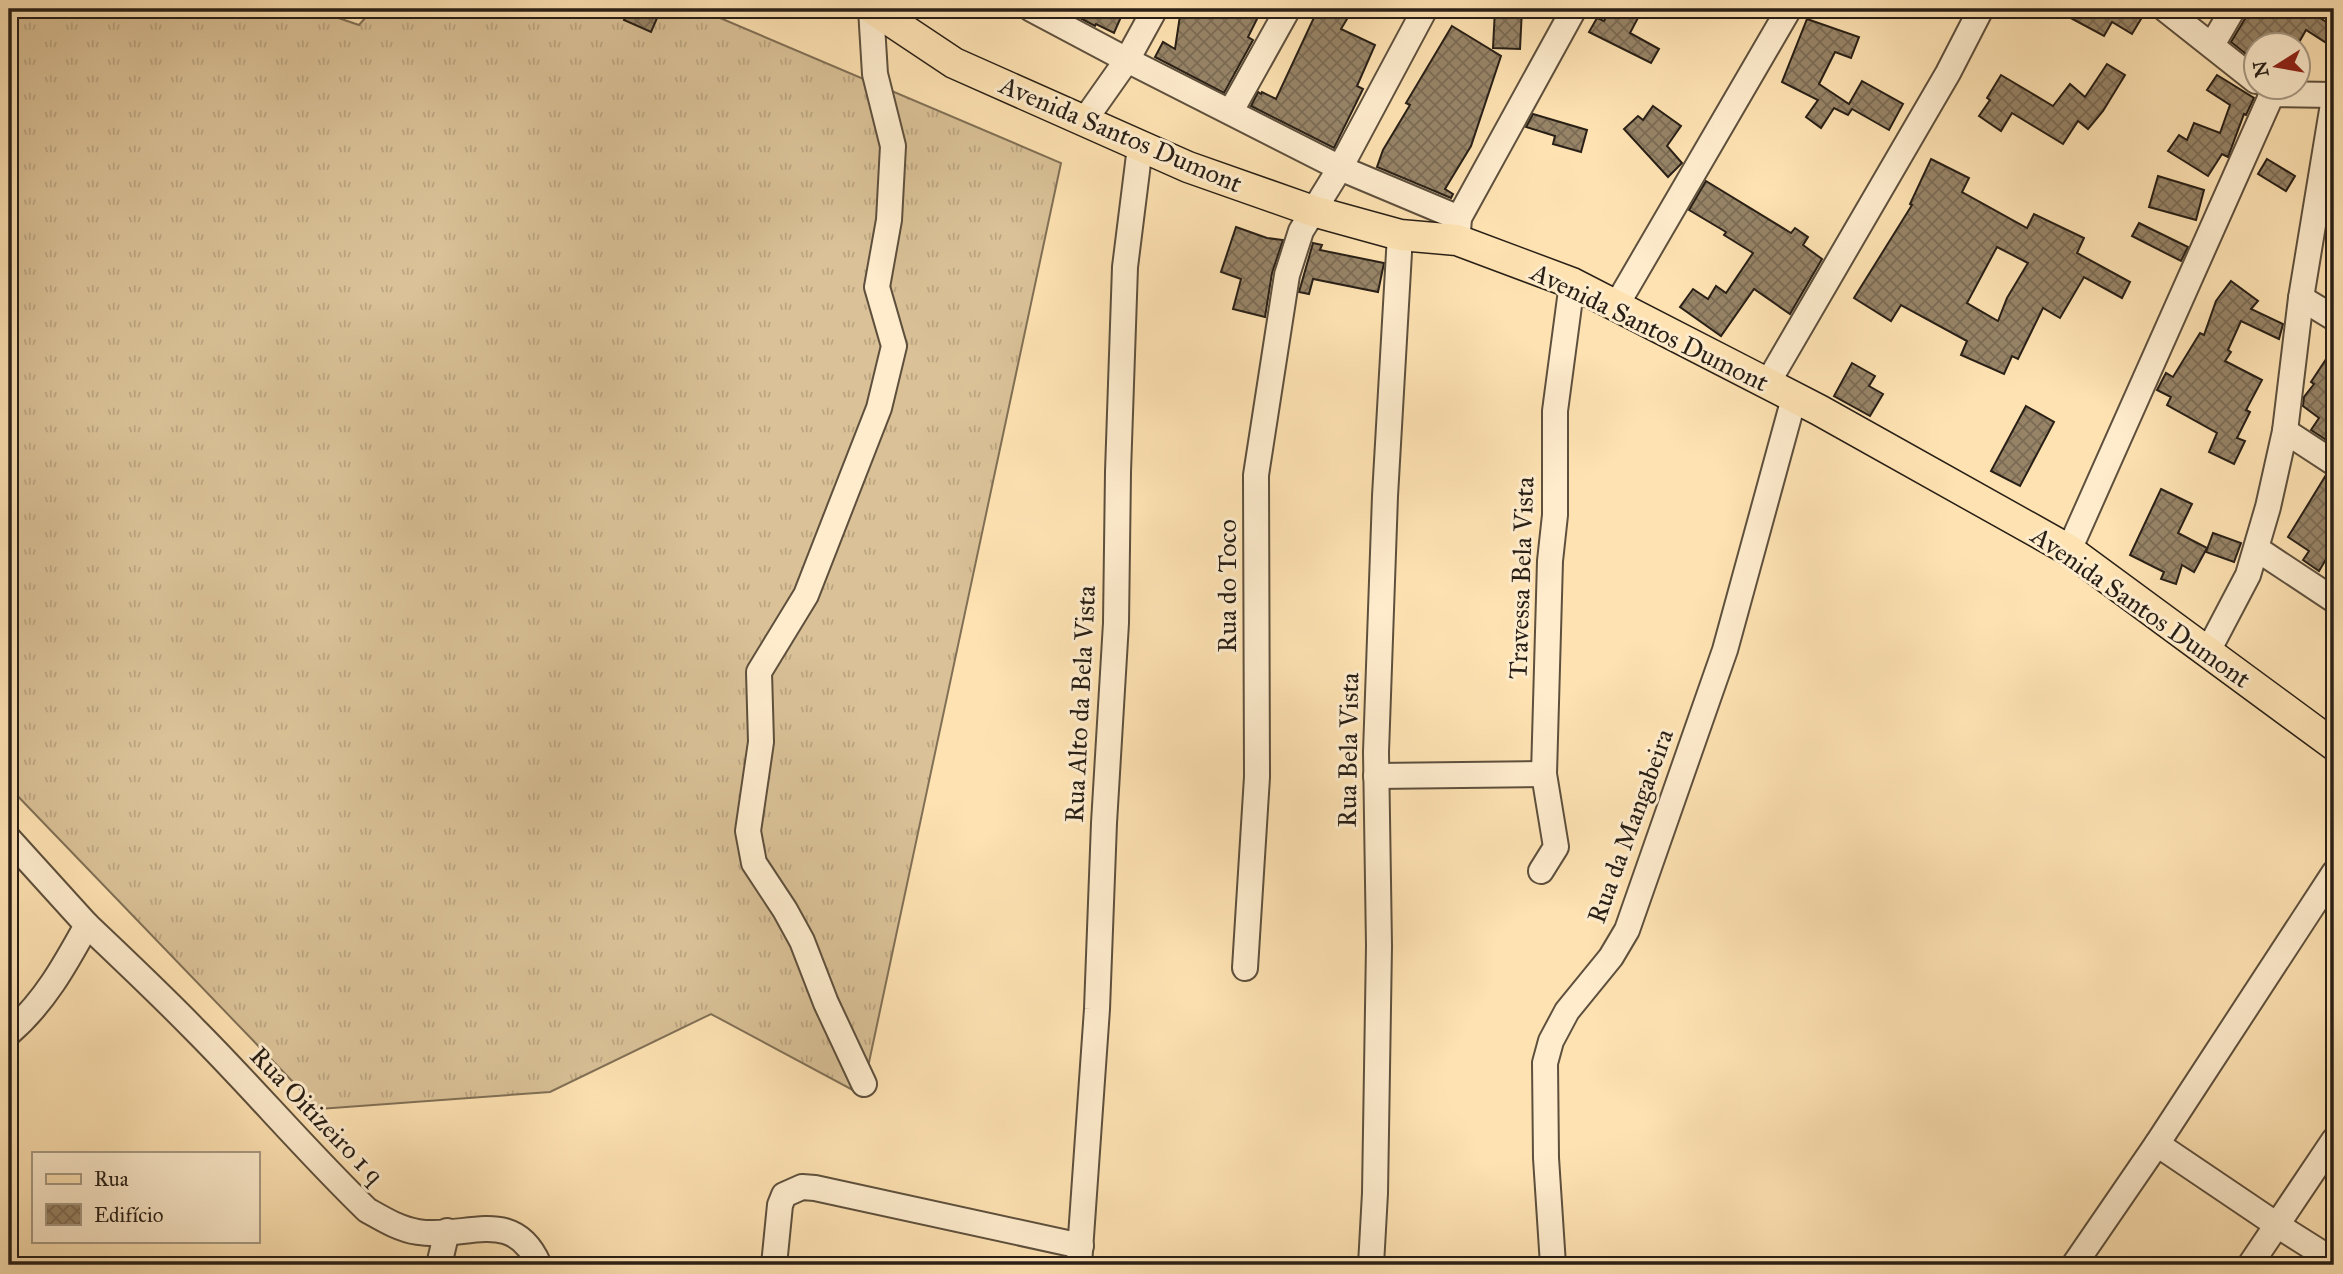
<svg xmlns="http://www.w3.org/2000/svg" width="2343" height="1274" font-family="'IM FELL Great Primer',serif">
<defs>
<pattern id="grass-tufts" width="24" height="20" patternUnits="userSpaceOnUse" patternTransform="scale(1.75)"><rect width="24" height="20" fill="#dac197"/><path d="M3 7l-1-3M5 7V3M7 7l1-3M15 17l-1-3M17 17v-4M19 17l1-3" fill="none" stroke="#bba581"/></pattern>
<pattern id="building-cross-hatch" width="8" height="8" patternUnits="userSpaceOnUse" patternTransform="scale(1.75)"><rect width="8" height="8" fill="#978467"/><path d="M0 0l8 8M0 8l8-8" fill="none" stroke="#7b6b54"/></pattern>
</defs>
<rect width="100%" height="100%" fill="#fee2b2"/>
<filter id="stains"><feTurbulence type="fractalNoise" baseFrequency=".00286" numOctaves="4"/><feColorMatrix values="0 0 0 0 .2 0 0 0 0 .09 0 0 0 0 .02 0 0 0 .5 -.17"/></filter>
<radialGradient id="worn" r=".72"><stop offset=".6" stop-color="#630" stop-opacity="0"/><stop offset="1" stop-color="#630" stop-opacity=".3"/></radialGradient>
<polygon fill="url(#grass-tufts)" stroke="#817056" stroke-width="2" points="9,9 312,9 359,25 373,9 699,9 1061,163 862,1095 711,1014 550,1092 319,1109 9,787"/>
<g fill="url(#building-cross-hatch)" stroke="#281f16" stroke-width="2" fill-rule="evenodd">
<polygon points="629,9 661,9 651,32 624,20"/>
<polygon points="1063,9 1103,9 1121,17 1114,33 1096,24 1095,26"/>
<polygon points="1181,9 1262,9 1248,37 1253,40 1224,93 1155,57 1163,42 1175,49"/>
<polygon points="1318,9 1353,9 1341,29 1375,45 1357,86 1363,89 1334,148 1251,106 1258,92 1261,94 1262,92 1276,99"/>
<polygon points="1495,9 1522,9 1520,49 1493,48"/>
<polygon points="1611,9 1627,9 1639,16 1630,33 1659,49 1651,63 1589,32 1597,18 1604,21"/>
<polygon points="2054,9 2147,9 2132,34 2112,22 2104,36"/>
<polygon points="2248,9 2306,9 2334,27 2334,34 2328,44 2306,30 2297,46 2256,46 2256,62 2231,42 2246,17"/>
<polygon points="1807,19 1859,37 1851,58 1835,52 1819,84 1849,104 1862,81 1903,104 1889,130 1852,109 1848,115 1834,108 1821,128 1806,117 1818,100 1782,82"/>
<polygon points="1452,26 1501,56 1471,146 1445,189 1453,194 1451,198 1377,167 1383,150 1410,105 1406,103"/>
<polygon points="2107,64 2125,75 2103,111 2088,129 2078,121 2063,144 2012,113 2001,131 1979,116 1990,100 1987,98 2001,75 2053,106 2070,84 2085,97"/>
<polygon points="2217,75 2254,98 2246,115 2244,114 2228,157 2222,154 2208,176 2168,151 2179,135 2187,140 2194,123 2220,133 2230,105 2207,90"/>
<polygon points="1653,106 1681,126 1667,146 1682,163 1668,177 1624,129 1638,116 1643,120"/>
<polygon points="1533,114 1587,130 1581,152 1553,144 1555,136 1526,127"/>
<path d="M1931,159l38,19 -7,14 65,36 7,-14 50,24 -7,15 53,29 -8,16 -38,-21 -24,41 -17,-10 -25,51 -6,-3 -8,18 -43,-19 6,-14 -66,-36 -10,16 -37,-23 58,-93 -2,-1zM1997,247l31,16 -21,35 -9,23 -31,-18z"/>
<polygon points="2267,159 2295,176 2286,191 2258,174"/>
<polygon points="2158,176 2204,190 2196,220 2149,207"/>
<polygon points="1706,181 1791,233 1795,228 1808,237 1803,245 1822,259 1790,314 1754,289 1721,336 1680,307 1693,289 1708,299 1716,286 1726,293 1753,253 1724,235 1726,232 1689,210"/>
<polygon points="2139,223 2188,247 2181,261 2132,236"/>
<polygon points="1236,227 1267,238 1283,240 1272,273 1265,317 1233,309 1241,279 1221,272"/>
<polygon points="1313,243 1322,245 1320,250 1384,263 1378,292 1313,279 1309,294 1299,292"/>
<polygon points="2231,281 2258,301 2251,309 2283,324 2279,339 2241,321 2228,350 2231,352 2225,361 2262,380 2246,410 2250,412 2237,438 2245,441 2234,464 2209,452 2217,433 2167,405 2171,397 2157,390 2166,373 2173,377 2200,333 2204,335 2216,301"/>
<polygon points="2334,347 2334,445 2311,430 2319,418 2303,406 2304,397 2314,384 2311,382"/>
<polygon points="1852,363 1875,376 1869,386 1883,394 1870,416 1834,396"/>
<polygon points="2026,406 2054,422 2020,486 1991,471"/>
<polygon points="2326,475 2334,478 2334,567 2325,561 2319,571 2303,560 2309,551 2288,537"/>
<polygon points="2161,489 2192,504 2178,533 2207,548 2194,572 2182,565 2176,584 2161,579 2164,572 2130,555"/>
<polygon points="2213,533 2241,543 2234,562 2206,552"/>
</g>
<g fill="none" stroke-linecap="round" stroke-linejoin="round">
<g stroke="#5e503d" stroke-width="28">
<g id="minor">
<polyline points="1031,9 1127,60 1340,168 1459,218"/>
<polyline points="2165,9 2256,81"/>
<polyline points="2212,45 2233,9"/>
<polyline points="1231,111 1288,9"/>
<polyline points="1084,121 1127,60 1155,9"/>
<polyline points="1458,232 1459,218 1574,9"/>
<polyline points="2301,298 2334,318"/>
<polyline points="1616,306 1789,9"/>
<polyline points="1767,384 1948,73 1981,9"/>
<polyline points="2285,431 2334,463"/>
<polyline points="2257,549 2334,600"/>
<polyline points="2069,550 2272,94 2334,95"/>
<polyline points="2207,653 2248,575 2268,507 2285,431 2301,298 2334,98"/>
<polyline points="1376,776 1544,774"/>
<path d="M9,839l78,86c-22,40 -43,78 -78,108"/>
<polyline points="1541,871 1556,847 1544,774 1550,561 1555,515 1555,411 1572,283"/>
<path d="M87,925c36,34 72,68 107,104 59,59 113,123 173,181 16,9 32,19 51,22 47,8 95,-27 121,33"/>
<polyline points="1245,968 1257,777 1256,475 1287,275 1301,231 1340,168 1425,9"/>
<polyline points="864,1084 826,1003 802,941 785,910 754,863 748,831 761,742 759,672 806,595 879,408 894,346 877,287 889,220 893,146 875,74 871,9"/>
<polyline points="2157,1144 2277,1225 2334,1261"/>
<polyline points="439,1265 447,1231"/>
<polyline points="774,1265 780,1205 784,1195 802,1187 815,1188 1081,1246"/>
<polyline points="1079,1265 1097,1009 1104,823 1116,623 1118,472 1125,267 1140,147"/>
<polyline points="1371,1265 1375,1193 1379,946 1376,752 1385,496 1400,235"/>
<polyline points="1553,1265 1546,1158 1545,1063 1551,1041 1567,1011 1611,957 1627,930 1725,650 1794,398"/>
<polyline points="2074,1265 2157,1144 2334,873"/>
<polyline points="2250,1265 2334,1140"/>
</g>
</g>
<g stroke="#281f16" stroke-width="33">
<polyline id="major" points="873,9 954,63 1188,167 1313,211 1400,235 1457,240 1572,283 1819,410 2069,550 2334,745"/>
</g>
<use href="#minor" stroke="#feeccd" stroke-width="24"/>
<use href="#major" stroke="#fee2b2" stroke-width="30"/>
</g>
<g text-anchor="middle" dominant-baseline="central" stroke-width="6" stroke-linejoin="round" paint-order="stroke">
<g font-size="26" fill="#281f16" stroke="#feeccd">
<text transform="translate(1121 134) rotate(23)">Avenida Santos Dumont</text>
<text transform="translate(1650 327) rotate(26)">Avenida Santos Dumont</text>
<text transform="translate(1521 578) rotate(-88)">Travessa Bela Vista</text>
<text transform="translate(1227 586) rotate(-90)">Rua do Toco</text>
<text transform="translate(2141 607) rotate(35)">Avenida Santos Dumont</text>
<text transform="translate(1080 704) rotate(-87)">Rua Alto da Bela Vista</text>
<text transform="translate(1348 750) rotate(-89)">Rua Bela Vista</text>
<text transform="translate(1630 826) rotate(-70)">Rua da Mangabeira</text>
<text transform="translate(317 1115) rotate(46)">Rua Oitizeiro 1 q</text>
</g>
</g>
<rect width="2343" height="1274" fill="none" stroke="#fee2b2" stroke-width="35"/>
<rect x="10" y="10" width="2322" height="1253" fill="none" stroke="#281f16" stroke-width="3.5"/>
<rect x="18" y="18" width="2308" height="1239" fill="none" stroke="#281f16" stroke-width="2"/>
<rect x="32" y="1152" width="228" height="91" fill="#feeccd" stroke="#a89a84" stroke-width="2"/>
<rect x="46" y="1174" width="35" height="10" fill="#fee2b2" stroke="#a89a84" stroke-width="2"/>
<text x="94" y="1186" font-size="21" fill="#281f16">Rua</text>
<rect x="46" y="1204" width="35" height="21" fill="url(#building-cross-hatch)" stroke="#a89a84" stroke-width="2"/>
<text x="94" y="1222" font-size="21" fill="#281f16">Edifício</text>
<g transform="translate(2277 66) rotate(259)"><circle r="33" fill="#feeccd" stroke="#a89a84" stroke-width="2"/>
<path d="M0-5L12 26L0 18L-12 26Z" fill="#8f2418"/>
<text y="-10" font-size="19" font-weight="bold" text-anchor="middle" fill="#281f16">N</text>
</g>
<rect width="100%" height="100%" filter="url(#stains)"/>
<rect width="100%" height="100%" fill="url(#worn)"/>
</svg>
